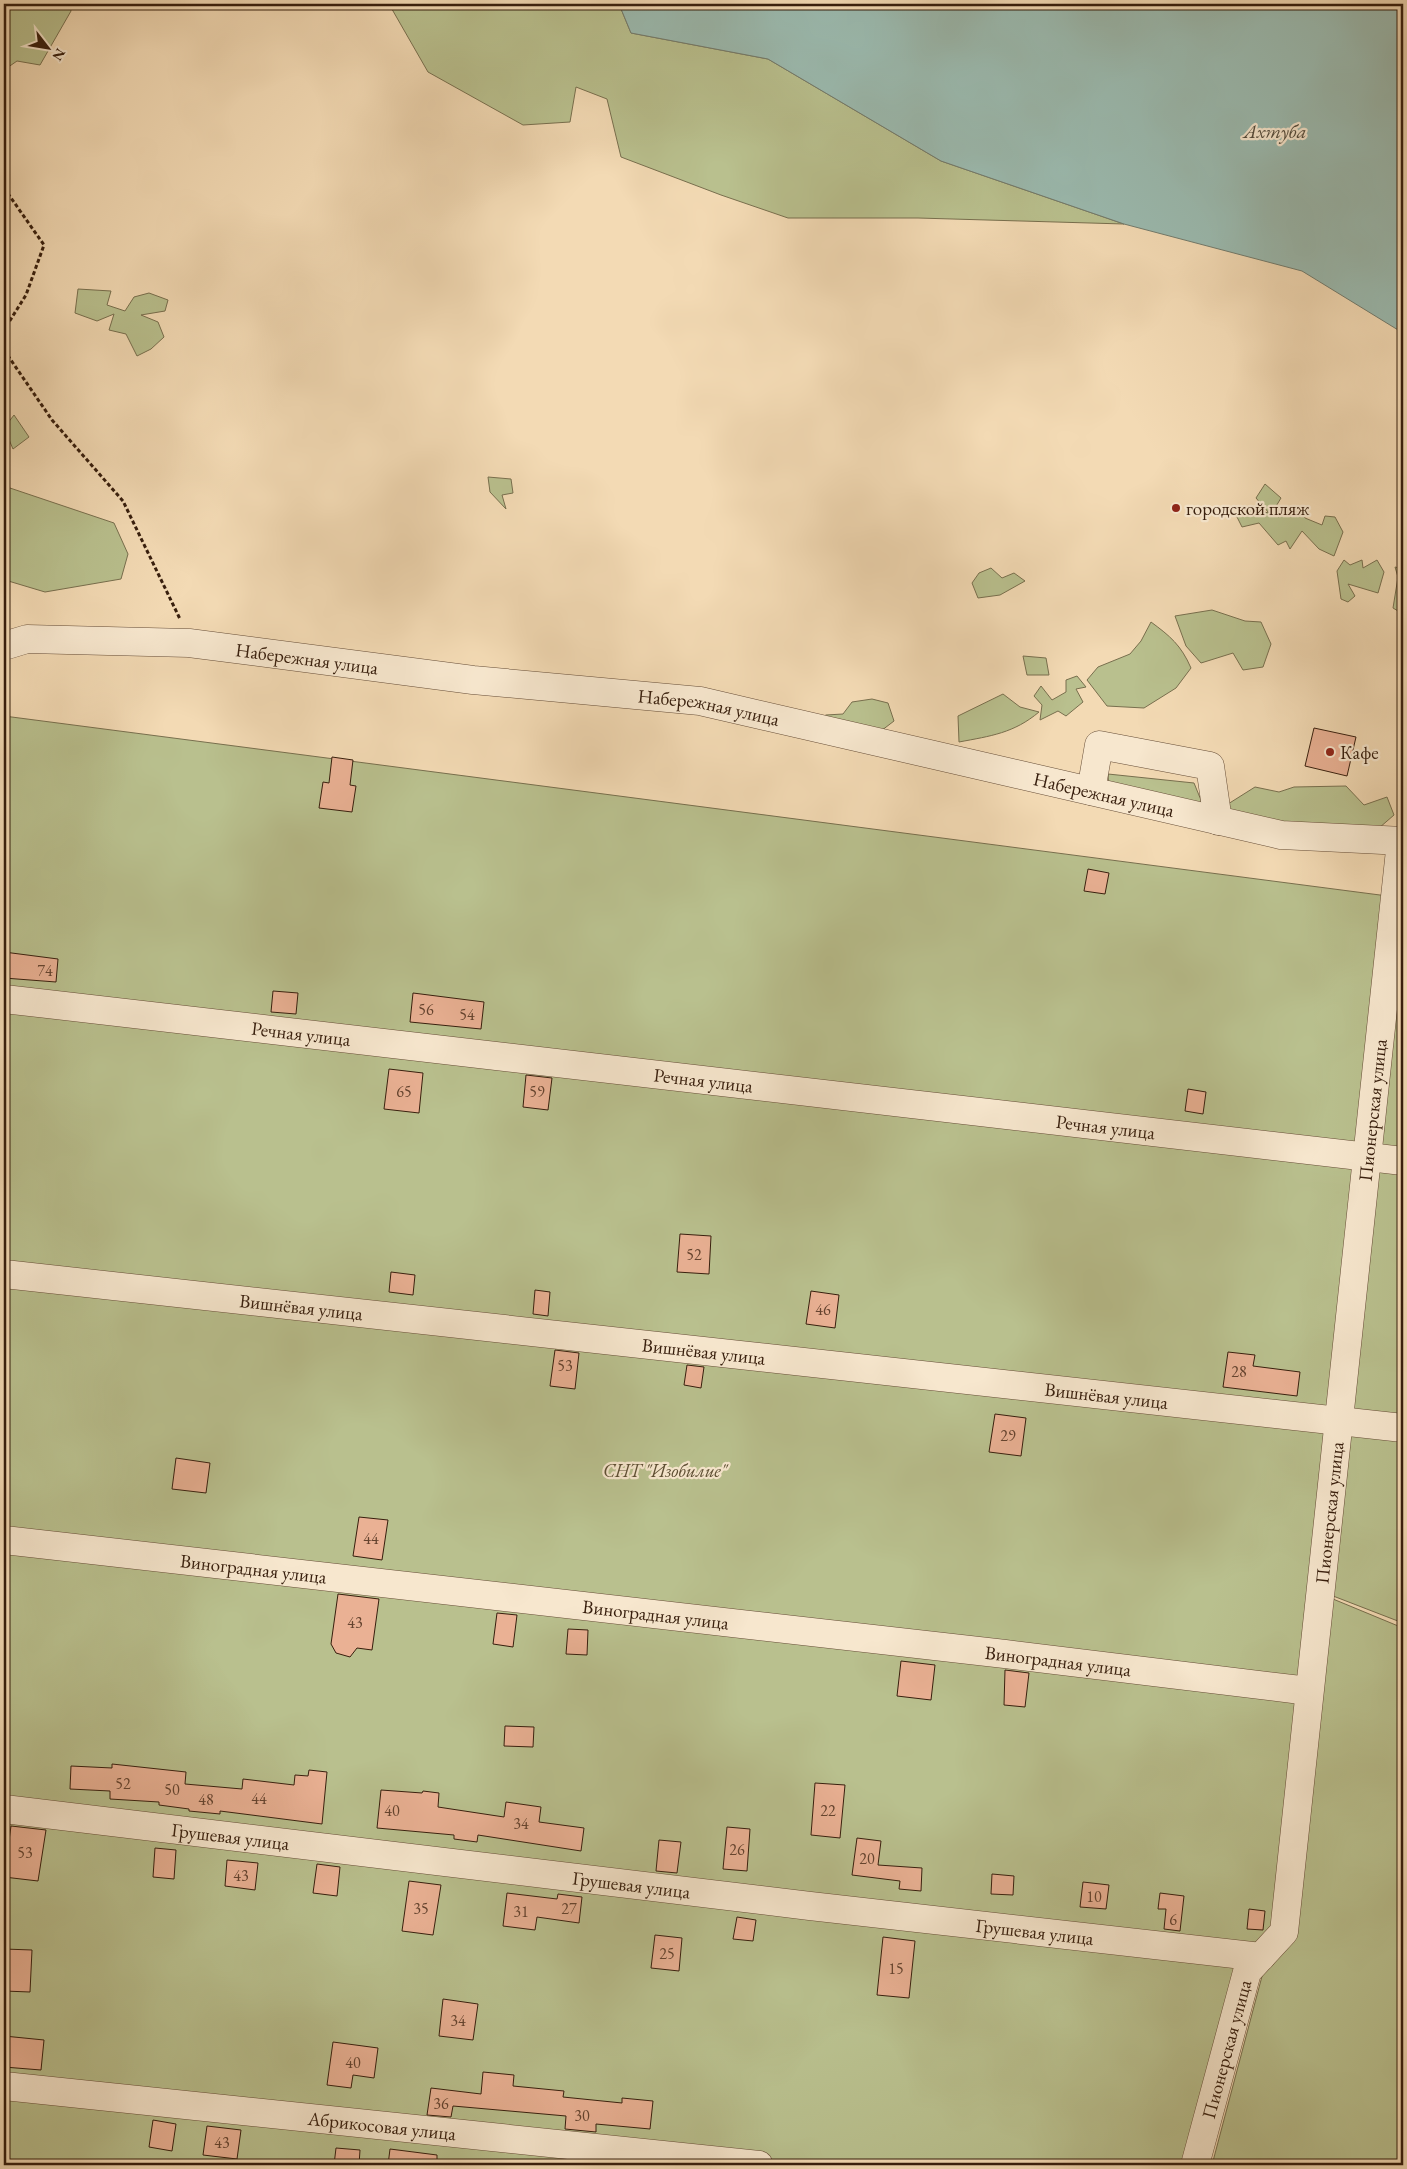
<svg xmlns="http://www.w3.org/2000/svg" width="1407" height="2169" font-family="'EB Garamond',serif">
<rect width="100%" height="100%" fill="#f3dab4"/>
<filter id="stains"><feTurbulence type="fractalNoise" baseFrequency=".004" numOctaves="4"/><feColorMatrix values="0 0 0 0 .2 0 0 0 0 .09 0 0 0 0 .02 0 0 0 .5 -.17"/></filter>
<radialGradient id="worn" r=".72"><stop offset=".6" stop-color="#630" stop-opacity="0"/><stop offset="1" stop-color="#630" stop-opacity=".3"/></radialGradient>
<g fill="#b9c08e" stroke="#786f4e">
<polygon points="4,4 70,4 71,11 40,65 17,61 4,70"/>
<polygon points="389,4 619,4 631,33 768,59 941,161 1124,224 918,218 788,218 721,195 621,157 607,99 576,87 570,122 523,125 428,72"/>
<polygon points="78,289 111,291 107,305 125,311 134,297 149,293 168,300 165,311 141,315 158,322 164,337 151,349 137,356 126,334 109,330 114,314 97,321 75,313"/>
<polygon points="14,415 29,437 13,449 4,428"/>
<polygon points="488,477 511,479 513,493 502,495 506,509 490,492"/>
<polygon points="1265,484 1281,498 1275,508 1278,517 1297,508 1305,518 1322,525 1325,516 1335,517 1343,532 1334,556 1319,549 1302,531 1290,549 1286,541 1278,545 1259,523 1242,527 1236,515 1250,509 1269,513 1256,498"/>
<polygon points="7,487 114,523 128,554 121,579 45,592 5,580 4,490"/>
<polygon points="1344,560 1350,565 1362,560 1363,568 1377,560 1384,572 1378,593 1348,584 1355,596 1348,602 1341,599 1337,571"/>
<polygon points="1395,567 1403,569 1403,614 1393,608 1398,577"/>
<polygon points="991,568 1002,578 1014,573 1025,581 1000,595 978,598 972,583 979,573"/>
<polygon points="1212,610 1245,621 1261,622 1271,644 1263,667 1243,670 1233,653 1201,663 1186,646 1175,616"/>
<path d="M1151,622c19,14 30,23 40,46l-15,20 -32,20 -37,-2 -20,-26 11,-13 32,-13 11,-13z"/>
<polygon points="1023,656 1046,658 1049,675 1027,675"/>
<polygon points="1077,676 1086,687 1076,689 1083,702 1066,716 1058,711 1040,720 1042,705 1034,696 1041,686 1052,700 1066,692 1066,680"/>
<path d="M1003,694l17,13 19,5c-25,21 -48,24 -80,30l-1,-26z"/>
<polygon points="872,699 888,703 894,721 877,734 815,721 826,715 843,714 852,702"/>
<polygon points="4,716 1403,898 1403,1623 1315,1589 1270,1935 1184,2165 4,2165"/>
<polygon points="1108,774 1194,783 1205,810 1109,788"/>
<polygon points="1346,786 1364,805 1387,797 1394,815 1379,828 1284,829 1229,815 1228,804 1255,787 1279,792 1294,787"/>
<polygon points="1333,1599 1403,1628 1403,2165 1212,2165 1265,1965"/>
</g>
<polygon fill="#9bbaaf" stroke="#737c6e" points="619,4 1403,4 1403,333 1302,271 1124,224 941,161 768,59 631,33"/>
<g fill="#eab194" stroke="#371e0d">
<polygon points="1314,728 1356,737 1347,776 1305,766"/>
<polygon points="332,757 353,760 350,785 356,786 352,812 319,808 323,782 329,783"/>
<polygon points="1088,869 1109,873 1105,894 1084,891"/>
<polygon points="4,952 58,959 56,982 4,978"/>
<polygon points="273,991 298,993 296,1014 271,1012"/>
<polygon points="413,993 484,1002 481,1029 410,1022"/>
<polygon points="389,1069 423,1073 419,1113 384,1109"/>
<polygon points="526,1075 552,1078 548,1110 523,1107"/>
<polygon points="1188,1089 1206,1092 1203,1114 1185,1111"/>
<polygon points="680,1234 711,1236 709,1274 677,1272"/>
<polygon points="391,1272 415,1275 413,1295 389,1292"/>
<polygon points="535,1290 550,1292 548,1316 533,1314"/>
<polygon points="811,1291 839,1295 835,1328 806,1324"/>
<polygon points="555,1350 579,1353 575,1389 550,1386"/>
<polygon points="1228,1352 1255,1355 1253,1366 1300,1372 1297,1396 1223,1387"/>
<polygon points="687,1365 704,1367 701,1388 684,1385"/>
<polygon points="995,1414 1026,1418 1021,1456 989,1452"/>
<polygon points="176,1458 210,1463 206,1493 172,1489"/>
<polygon points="359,1517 388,1520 382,1560 353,1556"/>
<polygon points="338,1594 379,1599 372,1650 357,1648 350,1657 336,1653 331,1644"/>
<polygon points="497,1613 517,1615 513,1647 493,1644"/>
<polygon points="568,1629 588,1630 587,1655 566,1654"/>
<polygon points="901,1661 935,1665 931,1700 897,1696"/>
<polygon points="1005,1670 1029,1673 1025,1707 1004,1705"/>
<polygon points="505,1726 534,1727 533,1747 504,1746"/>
<polygon points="112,1764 186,1772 185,1784 242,1789 243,1779 294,1785 295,1775 308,1776 309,1770 327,1772 322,1824 220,1811 220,1814 189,1811 189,1809 159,1805 159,1802 110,1799 110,1791 70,1789 71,1766 112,1768"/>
<polygon points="815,1783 845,1785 840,1838 811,1835"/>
<polygon points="381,1790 422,1793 423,1791 439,1793 438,1807 504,1817 506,1802 541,1807 539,1822 584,1828 581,1851 478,1835 477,1842 454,1839 454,1835 377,1828"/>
<polygon points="11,1826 46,1830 38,1881 4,1877"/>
<polygon points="727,1827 750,1829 747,1871 723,1869"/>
<polygon points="857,1838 881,1841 878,1865 922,1868 921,1891 899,1889 900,1881 852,1875"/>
<polygon points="659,1840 681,1842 677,1873 656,1871"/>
<polygon points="155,1848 176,1850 174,1879 153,1877"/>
<polygon points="227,1860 258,1863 255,1890 225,1886"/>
<polygon points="317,1864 340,1867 337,1896 313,1893"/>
<polygon points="992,1874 1014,1876 1013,1895 991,1894"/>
<polygon points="409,1881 441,1885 433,1935 402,1931"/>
<polygon points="1083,1882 1109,1885 1106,1909 1080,1907"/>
<polygon points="507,1893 557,1899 558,1894 582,1897 579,1923 537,1917 535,1930 503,1926"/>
<polygon points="1160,1893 1184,1896 1180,1931 1164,1929 1166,1909 1158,1909"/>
<polygon points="1249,1909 1265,1911 1263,1930 1247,1929"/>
<polygon points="737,1917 756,1920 753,1941 733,1939"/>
<polygon points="655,1935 682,1938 679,1971 651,1968"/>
<polygon points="883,1937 915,1941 909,1998 877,1995"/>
<polygon points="4,1949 32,1950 30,1992 4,1991"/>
<polygon points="443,1999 478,2004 473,2040 439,2036"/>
<polygon points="4,2036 44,2040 41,2070 4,2067"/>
<polygon points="333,2042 378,2048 374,2078 353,2075 351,2088 327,2085"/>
<polygon points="483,2072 514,2075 513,2086 564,2091 563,2097 622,2103 622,2098 653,2101 650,2129 596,2124 596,2132 565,2129 566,2116 453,2106 451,2117 427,2115 431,2088 481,2094"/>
<polygon points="153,2120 176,2124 172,2151 149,2147"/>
<polygon points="207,2126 241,2130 237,2159 203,2155"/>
<polygon points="336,2148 360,2150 359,2165 334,2165"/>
<polygon points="390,2149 437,2155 437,2165 388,2165"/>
</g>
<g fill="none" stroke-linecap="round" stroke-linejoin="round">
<g stroke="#664d37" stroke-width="29">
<g id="minor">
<path id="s1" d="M4,646l23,-7 162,4 284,37 227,21 581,134 122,6"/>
<polyline points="1091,791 1099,745 1210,766 1218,821"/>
<path id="s2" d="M4,999l1399,162"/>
<path id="s3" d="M4,1274l1399,154"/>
<path id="s4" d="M4,1540l1001,114 304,37"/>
<path id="s5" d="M4,1809l806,97 451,51"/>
<path id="s6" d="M4,2086l755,79"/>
<path id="s7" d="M1195,2165l52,-193 37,-40 117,-1091"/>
</g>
</g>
<g stroke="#371e0d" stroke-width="3" stroke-dasharray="4 2.5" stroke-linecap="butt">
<polyline points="4,188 44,245 26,295 4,330"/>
<polyline points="4,350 52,420 123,501 180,619"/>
</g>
<use href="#minor" stroke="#f7e7ce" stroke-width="28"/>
</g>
<g fill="#8f2418" stroke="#f7e7ce" stroke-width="2">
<circle cx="1176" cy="508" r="5"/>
<circle cx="1330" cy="752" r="5"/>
</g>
<g text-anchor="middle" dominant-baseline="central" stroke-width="4.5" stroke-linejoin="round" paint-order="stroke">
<g font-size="16" fill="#64432f">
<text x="45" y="970">74</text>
<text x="426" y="1009">56</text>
<text x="467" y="1014">54</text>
<text x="404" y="1091">65</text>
<text x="537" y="1091">59</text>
<text x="694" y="1254">52</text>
<text x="823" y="1309">46</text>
<text x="565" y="1365">53</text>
<text x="1239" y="1371">28</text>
<text x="1008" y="1435">29</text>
<text x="371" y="1538">44</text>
<text x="355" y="1622">43</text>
<text x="123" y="1783">52</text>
<text x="172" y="1789">50</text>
<text x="259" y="1798">44</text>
<text x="206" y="1799">48</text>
<text x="392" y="1810">40</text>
<text x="828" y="1810">22</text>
<text x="521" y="1823">34</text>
<text x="737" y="1849">26</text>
<text x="25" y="1852">53</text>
<text x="867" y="1858">20</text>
<text x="241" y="1875">43</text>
<text x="1094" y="1896">10</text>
<text x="421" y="1908">35</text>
<text x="569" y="1908">27</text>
<text x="521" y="1911">31</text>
<text x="1173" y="1919">6</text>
<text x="667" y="1953">25</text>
<text x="896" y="1968">15</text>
<text x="458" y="2020">34</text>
<text x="353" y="2062">40</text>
<text x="441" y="2103">36</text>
<text x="582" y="2115">30</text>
<text x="222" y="2142">43</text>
</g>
<g font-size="19" fill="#371e0d" stroke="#f7e7ce" text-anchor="start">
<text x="1186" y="508">городской пляж</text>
<text x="1340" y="752">Кафе</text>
</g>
<g font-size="19" fill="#371e0d" stroke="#f7e7ce">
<text stroke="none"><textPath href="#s1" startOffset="305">Набережная улица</textPath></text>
<text stroke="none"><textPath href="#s1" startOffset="710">Набережная улица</textPath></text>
<text stroke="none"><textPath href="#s1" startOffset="1115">Набережная улица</textPath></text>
<text stroke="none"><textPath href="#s2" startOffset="299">Речная улица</textPath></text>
<text stroke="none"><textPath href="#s2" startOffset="704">Речная улица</textPath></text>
<text stroke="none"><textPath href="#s7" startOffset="1081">Пионерская улица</textPath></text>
<text stroke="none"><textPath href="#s2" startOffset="1109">Речная улица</textPath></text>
<text stroke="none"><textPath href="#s3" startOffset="299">Вишнёвая улица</textPath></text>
<text stroke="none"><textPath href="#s3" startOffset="704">Вишнёвая улица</textPath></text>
<text stroke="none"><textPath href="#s3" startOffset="1109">Вишнёвая улица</textPath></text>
<text stroke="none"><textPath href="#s7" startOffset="676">Пионерская улица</textPath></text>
<text stroke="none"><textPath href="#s4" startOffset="251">Виноградная улица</textPath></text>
<text stroke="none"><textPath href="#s4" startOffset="656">Виноградная улица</textPath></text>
<text stroke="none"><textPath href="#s4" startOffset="1061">Виноградная улица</textPath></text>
<text stroke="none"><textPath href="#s5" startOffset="228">Грушевая улица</textPath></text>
<text stroke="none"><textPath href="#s5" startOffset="632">Грушевая улица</textPath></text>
<text stroke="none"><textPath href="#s5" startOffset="1038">Грушевая улица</textPath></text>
<text stroke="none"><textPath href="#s7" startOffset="120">Пионерская улица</textPath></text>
<text stroke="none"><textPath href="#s6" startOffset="380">Абрикосовая улица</textPath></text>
</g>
<g font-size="19" font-style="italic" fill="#5e4f34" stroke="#f7e7ce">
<text x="665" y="1470">СНТ "Изобилие"</text>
</g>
<g font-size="20" font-style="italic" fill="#554d3e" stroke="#f7e7ce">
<text x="1275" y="131">Ахтуба</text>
</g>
</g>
<rect width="1407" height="2169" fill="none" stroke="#f3dab4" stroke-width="20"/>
<rect x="5" y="5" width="1397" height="2159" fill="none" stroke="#371e0d" stroke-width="2.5"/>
<rect x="10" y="10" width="1387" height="2149" fill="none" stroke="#371e0d"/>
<g transform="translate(48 48) rotate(121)" stroke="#f7e7ce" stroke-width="4" paint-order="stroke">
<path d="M0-4L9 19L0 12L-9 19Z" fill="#371e0d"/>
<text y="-8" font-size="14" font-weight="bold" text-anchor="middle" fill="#371e0d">N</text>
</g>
<rect width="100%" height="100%" filter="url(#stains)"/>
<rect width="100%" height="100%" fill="url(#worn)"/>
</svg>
